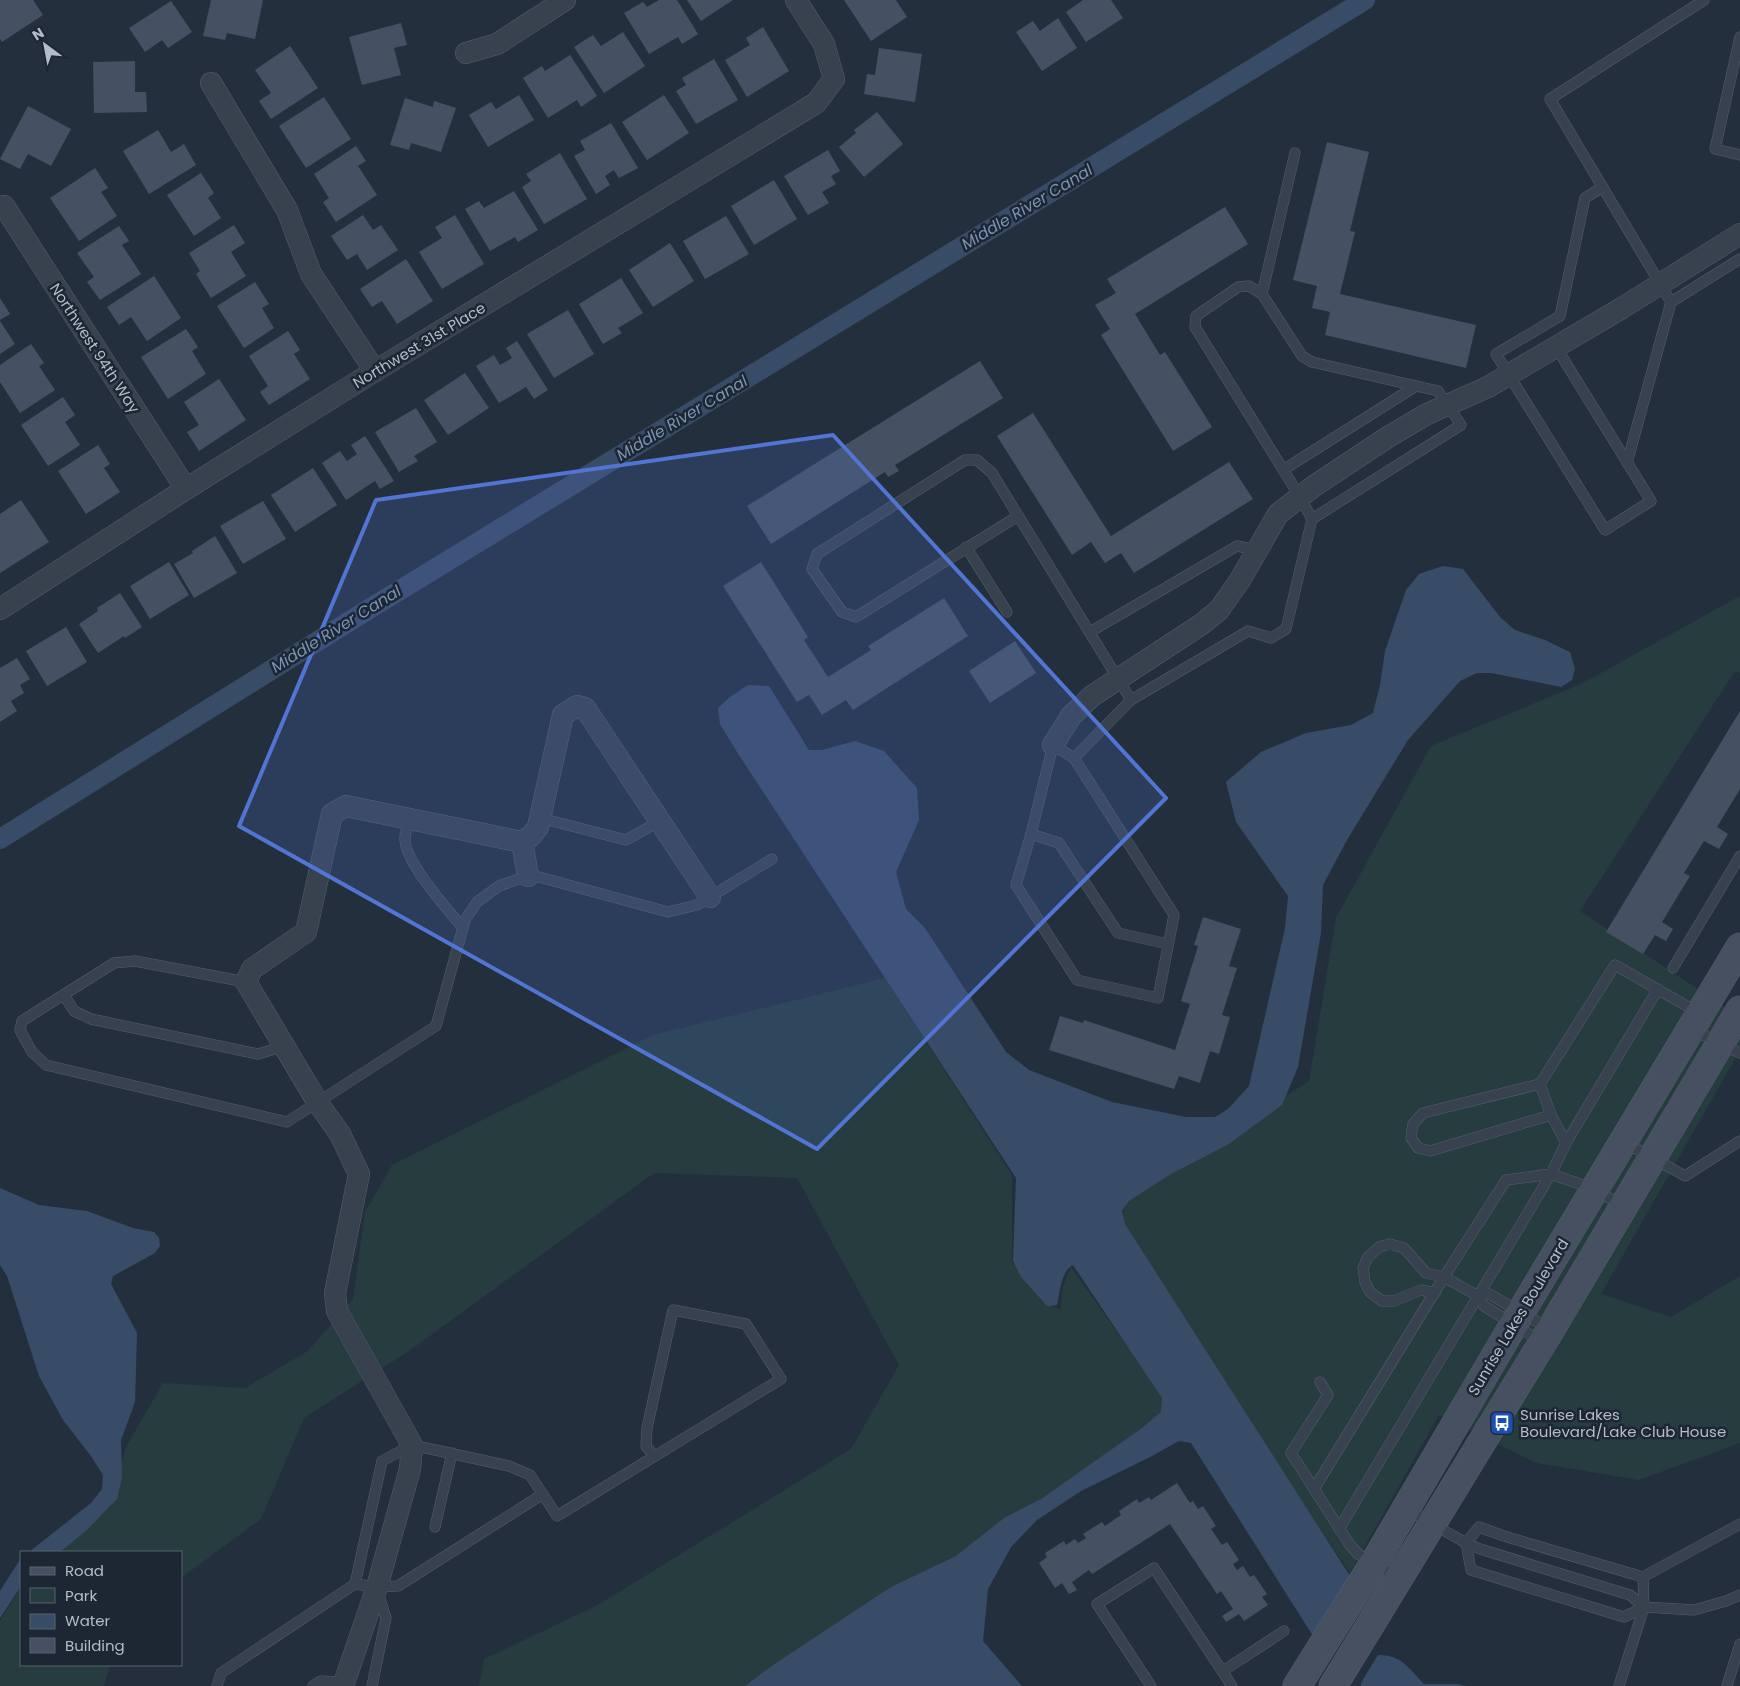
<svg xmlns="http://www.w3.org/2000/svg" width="1740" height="1686" font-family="Poppins,sans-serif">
<rect width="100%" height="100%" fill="#242f3e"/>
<g fill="#263c3f">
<polygon points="1740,596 1740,674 1735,671 1580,911 1740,1017 1740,1050 1601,1294 1671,1317 1740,1276 1740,1443 1639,1480 1536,1463 1439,1415 1350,1573 1187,1333 1174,1410 1027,1515 761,1686 479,1686 484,1659 598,1605 851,1449 899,1365 797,1178 654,1173 409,1351 304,1418 261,1519 181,1578 181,1552 60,1552 111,1507 126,1447 163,1383 245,1388 308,1351 353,1299 365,1212 392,1165 653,1035 885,978 1012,1175 1012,1262 1042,1301 1060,1309 1063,1286 1071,1267 1130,1350 1183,1318 1121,1220 1127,1200 1309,1081 1336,918 1431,746 1581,684"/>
<polygon points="21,1586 21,1665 110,1665 104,1686 0,1686 0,1621"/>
</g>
<g fill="#394c67">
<path d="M1443,566l20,3 37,48 15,13 30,10 25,12 5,17 -3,11 -11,7 -70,-14h-14l-17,8 -52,59 -61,100 -24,45 -2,48 -23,134 -16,38 -53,39 -58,30 -42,27 -7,10 3,13 225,352 -37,60 -122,-193 -12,-2 -27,15 -71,35 -44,29 -26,27 -23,42 -5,52 39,45h-277l28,-21 118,-78 65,-31 48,-38 37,-19 101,-71 19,-16 1,-14 -89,-133c-12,6 -13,27 -16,40l-10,1 -26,-29 -8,-16 3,-83 -279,-426 -17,-28 -2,-16 12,-11 18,-12 21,1 40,64h13l33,-9 29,10 33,37 2,32 -23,52 10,37 19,19 81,124 23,18 83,32 74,15h29l13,-8 21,-23 36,-158 3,-32 -52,-74 -10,-40 35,-30 45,-19 45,-8 22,-12 7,-28 5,-34 21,-61 13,-16z"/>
<polygon points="0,1188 39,1205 87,1211 133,1228 154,1232 159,1238 160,1246 155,1253 113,1276 111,1284 137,1333 135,1402 121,1440 122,1477 117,1499 87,1530 60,1552 29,1552 91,1503 102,1489 103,1475 91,1456 63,1420 39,1376 7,1276 0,1265"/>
<polygon points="21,1558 21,1586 0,1618 0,1591"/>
<path d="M1378,1655c22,-1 32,14 46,29h33l10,2h-106v-3z"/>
</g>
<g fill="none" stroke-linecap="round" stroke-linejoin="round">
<polyline stroke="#394c67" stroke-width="20" points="0,839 374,606 1365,0"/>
</g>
<g fill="#455162">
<polygon points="0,0 33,0 43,15 2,42 0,39"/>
<polygon points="211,0 263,0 255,39 227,33 225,40 203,36"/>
<polygon points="659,0 677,0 698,34 682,44 678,37 649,54 624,13 643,2 647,7"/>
<polygon points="687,0 733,0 701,21"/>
<polygon points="844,0 896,0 907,17 871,41"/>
<polygon points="1083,0 1111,0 1123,18 1086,42 1066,12"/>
<polygon points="171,1 192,32 168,48 162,40 145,52 129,28"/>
<polygon points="1058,18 1077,48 1042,71 1016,32 1033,21 1040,31"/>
<polygon points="401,23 407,45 394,48 401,75 362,85 349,37"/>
<polygon points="763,27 789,71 747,97 725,60 750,45 746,38"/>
<polygon points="623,32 645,66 604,93 574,47 593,35 601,46"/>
<polygon points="290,46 318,88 271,119 259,101 271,93 255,70"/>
<polygon points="879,48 922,54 915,102 864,94 867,74 875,75"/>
<polygon points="570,55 597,96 581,107 577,100 548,118 523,78 542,66 545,71"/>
<polygon points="714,59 738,100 696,124 676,91 686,85 682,78"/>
<polygon points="135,61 135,92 146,92 147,112 94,113 93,62"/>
<polygon points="519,95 534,120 488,147 469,115 491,102 496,109"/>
<polygon points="664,95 689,133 647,160 622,122"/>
<polygon points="324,97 351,139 306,168 279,126"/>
<polygon points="405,98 433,107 434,101 456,108 441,152 411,143 409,150 390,145"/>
<polygon points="28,106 71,129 51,166 28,154 20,169 0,159"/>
<polygon points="877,112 903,144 864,177 839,147 856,133 854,130"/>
<polygon points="611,123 638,168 619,178 614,170 605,176 610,185 596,194 574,156 585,150 580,141"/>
<polygon points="158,130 171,152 184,144 196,165 149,194 123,151"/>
<polygon points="1327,142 1369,152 1350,231 1355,232 1340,294 1476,325 1466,368 1325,335 1330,312 1312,308 1317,286 1293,280"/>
<polygon points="356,146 366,161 358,166 377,195 336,222 323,202 329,198 314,174"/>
<polygon points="828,150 840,171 831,176 836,184 822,192 829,203 808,215 784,176"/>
<polygon points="560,153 587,199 544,224 522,187 531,181 526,174"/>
<polygon points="95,168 108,188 101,192 117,216 79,241 50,198"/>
<polygon points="201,173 214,193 208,198 221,218 194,236 167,195"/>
<polygon points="774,180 797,219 754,245 731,206"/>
<polygon points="514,191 538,230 518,242 515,237 490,251 465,209 479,201 484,208"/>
<polygon points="1225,207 1248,244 1135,314 1160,355 1165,352 1212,427 1173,451 1101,335 1110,329 1095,305 1116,293 1107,279"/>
<polygon points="363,215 373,230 381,225 398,250 367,270 357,254 347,260 331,236"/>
<polygon points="455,215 484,264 442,289 419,252 442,238 435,227"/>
<polygon points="726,216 749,254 705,279 683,241"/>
<polygon points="234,225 245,243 231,252 246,276 211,298 196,274 200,271 189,253"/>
<polygon points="119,226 129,241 122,245 141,274 100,300 87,282 94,277 77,253"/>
<polygon points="670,243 694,281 653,307 629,270"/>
<polygon points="406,259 433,301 397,324 382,301 372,307 360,289"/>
<polygon points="154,276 181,318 147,341 131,317 119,325 107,307"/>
<polygon points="621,278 643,313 618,328 622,333 603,344 579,304"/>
<polygon points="255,282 269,304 262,308 274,328 244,348 217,306"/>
<polygon points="0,298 10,314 0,320"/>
<polygon points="568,310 594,354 554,378 527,334"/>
<polygon points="0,321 15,344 0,354"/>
<polygon points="186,329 198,347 192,351 206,374 168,399 141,357"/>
<polygon points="288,331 300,350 294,354 310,379 269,405 260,392 268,386 249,356"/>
<polygon points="517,341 548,390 534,399 526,387 499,403 476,366 494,355 500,365 512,358 506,348"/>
<polygon points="31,344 44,363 39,366 55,390 20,413 0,382 0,365"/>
<polygon points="980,361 1003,398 895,465 899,471 888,477 885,472 771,544 747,506"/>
<polygon points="465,373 489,408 448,435 424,400"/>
<polygon points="219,379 246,420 199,451 187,432 199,425 184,402"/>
<polygon points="63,397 75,415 65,422 80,445 48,466 21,425"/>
<polygon points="416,408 437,442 414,456 418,461 399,472 375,432"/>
<polygon points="1033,413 1111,536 1229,462 1253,499 1134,573 1121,553 1105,563 1091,542 1072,555 997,436"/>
<polygon points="365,436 394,481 380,489 375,481 346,500 322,463 340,451 347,461 357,454 351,445"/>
<polygon points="98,445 110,464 104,468 120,492 86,514 58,471"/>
<polygon points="313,468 337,505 295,532 271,495"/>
<polygon points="21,500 49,542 0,573 0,514"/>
<polygon points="263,501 286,539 243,564 220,526"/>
<polygon points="215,536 237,573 194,598 174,564 193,553 192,551"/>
<polygon points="169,562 189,595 150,619 130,586"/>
<polygon points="761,562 808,637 804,640 828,677 871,650 868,646 944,598 968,636 853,710 846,700 822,715 809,695 797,702 723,586"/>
<polygon points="120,593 142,627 125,638 124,636 98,653 79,624 98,611 97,608"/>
<polygon points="66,627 87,662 47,686 26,651"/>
<polygon points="1015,641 1036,673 990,703 969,671"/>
<polygon points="17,658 30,679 20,685 24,693 11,701 17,711 0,722 0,668"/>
<polygon points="1740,711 1740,789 1717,827 1728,834 1719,849 1704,841 1684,873 1690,876 1662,922 1673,929 1666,941 1655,935 1643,954 1606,932"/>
<polygon points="1203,917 1241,929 1229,966 1237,968 1222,1015 1230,1017 1219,1054 1210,1051 1200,1083 1179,1076 1174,1089 1049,1050 1060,1016 1083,1023 1084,1020 1175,1050 1190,1004 1181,1001 1198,946 1194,945"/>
<polygon points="1177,1483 1190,1503 1193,1501 1198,1509 1203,1506 1216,1526 1211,1529 1222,1545 1227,1542 1239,1560 1233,1564 1237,1570 1243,1566 1250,1577 1254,1575 1267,1594 1262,1597 1268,1605 1244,1621 1239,1614 1226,1622 1222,1616 1233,1609 1221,1591 1217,1594 1170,1524 1092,1574 1089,1570 1072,1582 1077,1590 1069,1594 1062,1583 1055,1588 1039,1563 1047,1557 1045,1553 1064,1541 1066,1545 1075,1539 1078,1543 1086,1538 1083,1534 1102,1522 1105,1526 1121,1515 1119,1511 1137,1499 1139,1503 1149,1497 1151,1500"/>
</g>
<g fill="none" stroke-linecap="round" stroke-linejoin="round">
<g stroke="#565f6c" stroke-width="11">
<g id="lane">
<polyline points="1740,37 1715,149 1740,155"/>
<polyline points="1262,294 1295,153"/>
<polyline points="1671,302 1740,259"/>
<polyline points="1556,347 1651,501 1605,530 1496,354 1560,316 1585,198 1603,187"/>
<polyline points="1627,463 1671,302 1550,99 1704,0"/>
<polyline points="1283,470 1416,386"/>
<polyline points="1018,516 856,617 842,612 812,569 817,554 965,460 977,460 992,473 1131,700"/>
<polyline points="966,547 1007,612"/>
<polyline points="1090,632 1237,546 1256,550"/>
<polygon points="1053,745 1074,758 1174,915 1158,998 1077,980 1016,885 1031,834"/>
<polyline points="1074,758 1131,700 1248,631 1271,638 1286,629 1312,519 1461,425 1438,391 1312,362 1302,356 1262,294 1249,286 1238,287 1196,316 1195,327 1300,497 1312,519"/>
<polyline points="540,818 626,840 660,821"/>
<path d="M409,819c-1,6 -4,13 -4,19 -2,22 43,72 58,90"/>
<polyline points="1031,834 1059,843 1118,933 1168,944"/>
<polyline points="1673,968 1740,856"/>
<polyline points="246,982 135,961 114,963 22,1021 20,1030 32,1052 46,1065 287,1122 436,1026 465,920 477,902 499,886 524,877 539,877 668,912 697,905 772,859"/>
<polyline points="64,995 74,1011 91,1019 258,1054 285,1046"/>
<polyline points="1691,1029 1740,1053"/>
<polyline points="1540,1084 1551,1115"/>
<polyline points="1624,1142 1685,1176 1740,1141"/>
<polyline points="1566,1143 1658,989"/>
<polyline points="1623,1206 1594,1189 1551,1174 1566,1143 1551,1115 1430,1151 1418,1148 1411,1138 1413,1124 1423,1113 1540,1084 1615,965 1699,1013"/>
<polyline points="1435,1293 1421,1290 1394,1301 1382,1301 1370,1292 1365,1282 1363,1268 1368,1257 1379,1247 1390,1244 1404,1248 1426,1273 1444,1277 1478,1296 1484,1306 1542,1342"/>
<polyline points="1478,1296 1489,1294 1550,1329"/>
<polyline points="1320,1382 1328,1395 1291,1453 1350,1545 1358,1554 1398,1578"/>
<polyline points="1314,1489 1444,1277 1506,1180 1551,1174"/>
<polyline points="1406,1509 1466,1543 1471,1570 1624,1617 1644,1607 1694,1610 1726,1601 1740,1595"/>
<polyline points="435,1527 452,1453"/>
<polyline points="1339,1529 1551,1174"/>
<polyline points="1643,1577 1644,1607"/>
<polyline points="355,1584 382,1461 412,1445 509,1466 530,1475 557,1516 781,1379 746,1324 673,1310 647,1428 646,1446 654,1456"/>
<polyline points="1223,1671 1284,1631"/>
<polyline points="217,1686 221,1673 355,1584 377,1587 398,1586 543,1494"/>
<polyline points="313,1686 321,1681 344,1682"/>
<polyline points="372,1686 386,1618 378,1593"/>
<polyline points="1151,1686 1097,1604 1154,1568 1232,1686"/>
<polyline points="1619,1686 1644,1607 1630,1595 1480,1549 1466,1543 1479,1527 1504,1536 1643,1577 1740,1524"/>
<polyline points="1727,1686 1740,1644"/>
</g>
</g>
<g stroke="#565f6c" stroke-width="22">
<g id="street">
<polyline points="466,53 497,44 565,0"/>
<polyline points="211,83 287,210 311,274 375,371"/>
<polyline points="4,206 186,489"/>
<polyline points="0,609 186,489 375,371 816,103 834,79 824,44 796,0"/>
<polyline points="1053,745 1071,716 1092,696 1202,624 1219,610 1240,580 1278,514 1314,486 1388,437 1427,414 1488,387 1622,308 1740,234"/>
<polyline points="522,842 528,876"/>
<polyline points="343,1686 377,1587 410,1469 412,1445 337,1311 335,1293 359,1174 340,1134 318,1103 246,982 252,969 306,932 332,814 346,806 522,842 531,836 538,827 563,715 577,706 585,708 710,897"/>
</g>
</g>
<g stroke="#565f6c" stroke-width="29">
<g id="secondary">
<polyline points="1297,1686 1374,1563 1521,1312 1740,947"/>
<polyline points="1333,1686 1551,1329 1740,1010"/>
</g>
</g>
<use href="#lane" stroke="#38414e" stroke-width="10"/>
<use href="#street" stroke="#38414e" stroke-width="21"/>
<use href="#secondary" stroke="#465061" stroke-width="28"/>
</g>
<path fill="#5274d3" fill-opacity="0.2" stroke="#5274d3" stroke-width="4" stroke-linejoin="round" d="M833,435l333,363 -349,351 -578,-323 137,-326z"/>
<defs>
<g id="bus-square" transform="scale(1.25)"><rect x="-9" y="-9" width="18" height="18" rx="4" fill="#1a4fb4" stroke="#1d2633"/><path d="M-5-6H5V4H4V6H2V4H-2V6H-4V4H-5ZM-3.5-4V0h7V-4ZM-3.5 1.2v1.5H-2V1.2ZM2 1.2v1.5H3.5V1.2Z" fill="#fff"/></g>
</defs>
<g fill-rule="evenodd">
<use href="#bus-square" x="1502" y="1423"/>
</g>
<g text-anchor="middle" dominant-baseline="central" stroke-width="5" stroke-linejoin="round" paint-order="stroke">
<g font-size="15" fill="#b4bcc9" stroke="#1d2633">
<text transform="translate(419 345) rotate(-31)">Northwest 31st Place</text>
<text transform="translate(95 348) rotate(57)">Northwest 94th Way</text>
<text transform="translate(1518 1317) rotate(-59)">Sunrise Lakes Boulevard</text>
</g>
<g font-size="15" fill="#b4bcc9" stroke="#1d2633" text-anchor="start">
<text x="1520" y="1414">Sunrise Lakes<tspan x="1520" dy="17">Boulevard/Lake Club House</tspan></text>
</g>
<g font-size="16" font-style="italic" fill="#7c92b1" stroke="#1d2633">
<text transform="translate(1027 207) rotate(-31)">Middle River Canal</text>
<text transform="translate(682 418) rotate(-31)">Middle River Canal</text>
<text transform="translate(336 629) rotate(-32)">Middle River Canal</text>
</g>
</g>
<rect x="20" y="1551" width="162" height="115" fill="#1d2633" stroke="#59626f"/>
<rect x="30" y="1567" width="25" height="8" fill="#465061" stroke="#59626f"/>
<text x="65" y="1576" font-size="15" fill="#b4bcc9">Road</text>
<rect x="30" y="1588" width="25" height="15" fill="#263c3f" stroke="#59626f"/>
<text x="65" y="1601" font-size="15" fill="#b4bcc9">Park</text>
<rect x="30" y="1614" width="25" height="15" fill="#394c67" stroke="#59626f"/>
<text x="65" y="1626" font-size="15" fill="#b4bcc9">Water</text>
<rect x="30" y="1638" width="25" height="15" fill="#455162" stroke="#59626f"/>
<text x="65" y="1651" font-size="15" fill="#b4bcc9">Building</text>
<g transform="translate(45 45) rotate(328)" stroke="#1d2633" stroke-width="4" paint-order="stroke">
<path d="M0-4L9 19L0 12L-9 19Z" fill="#b4bcc9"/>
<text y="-8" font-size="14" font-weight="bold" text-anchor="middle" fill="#b4bcc9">N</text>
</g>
</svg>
